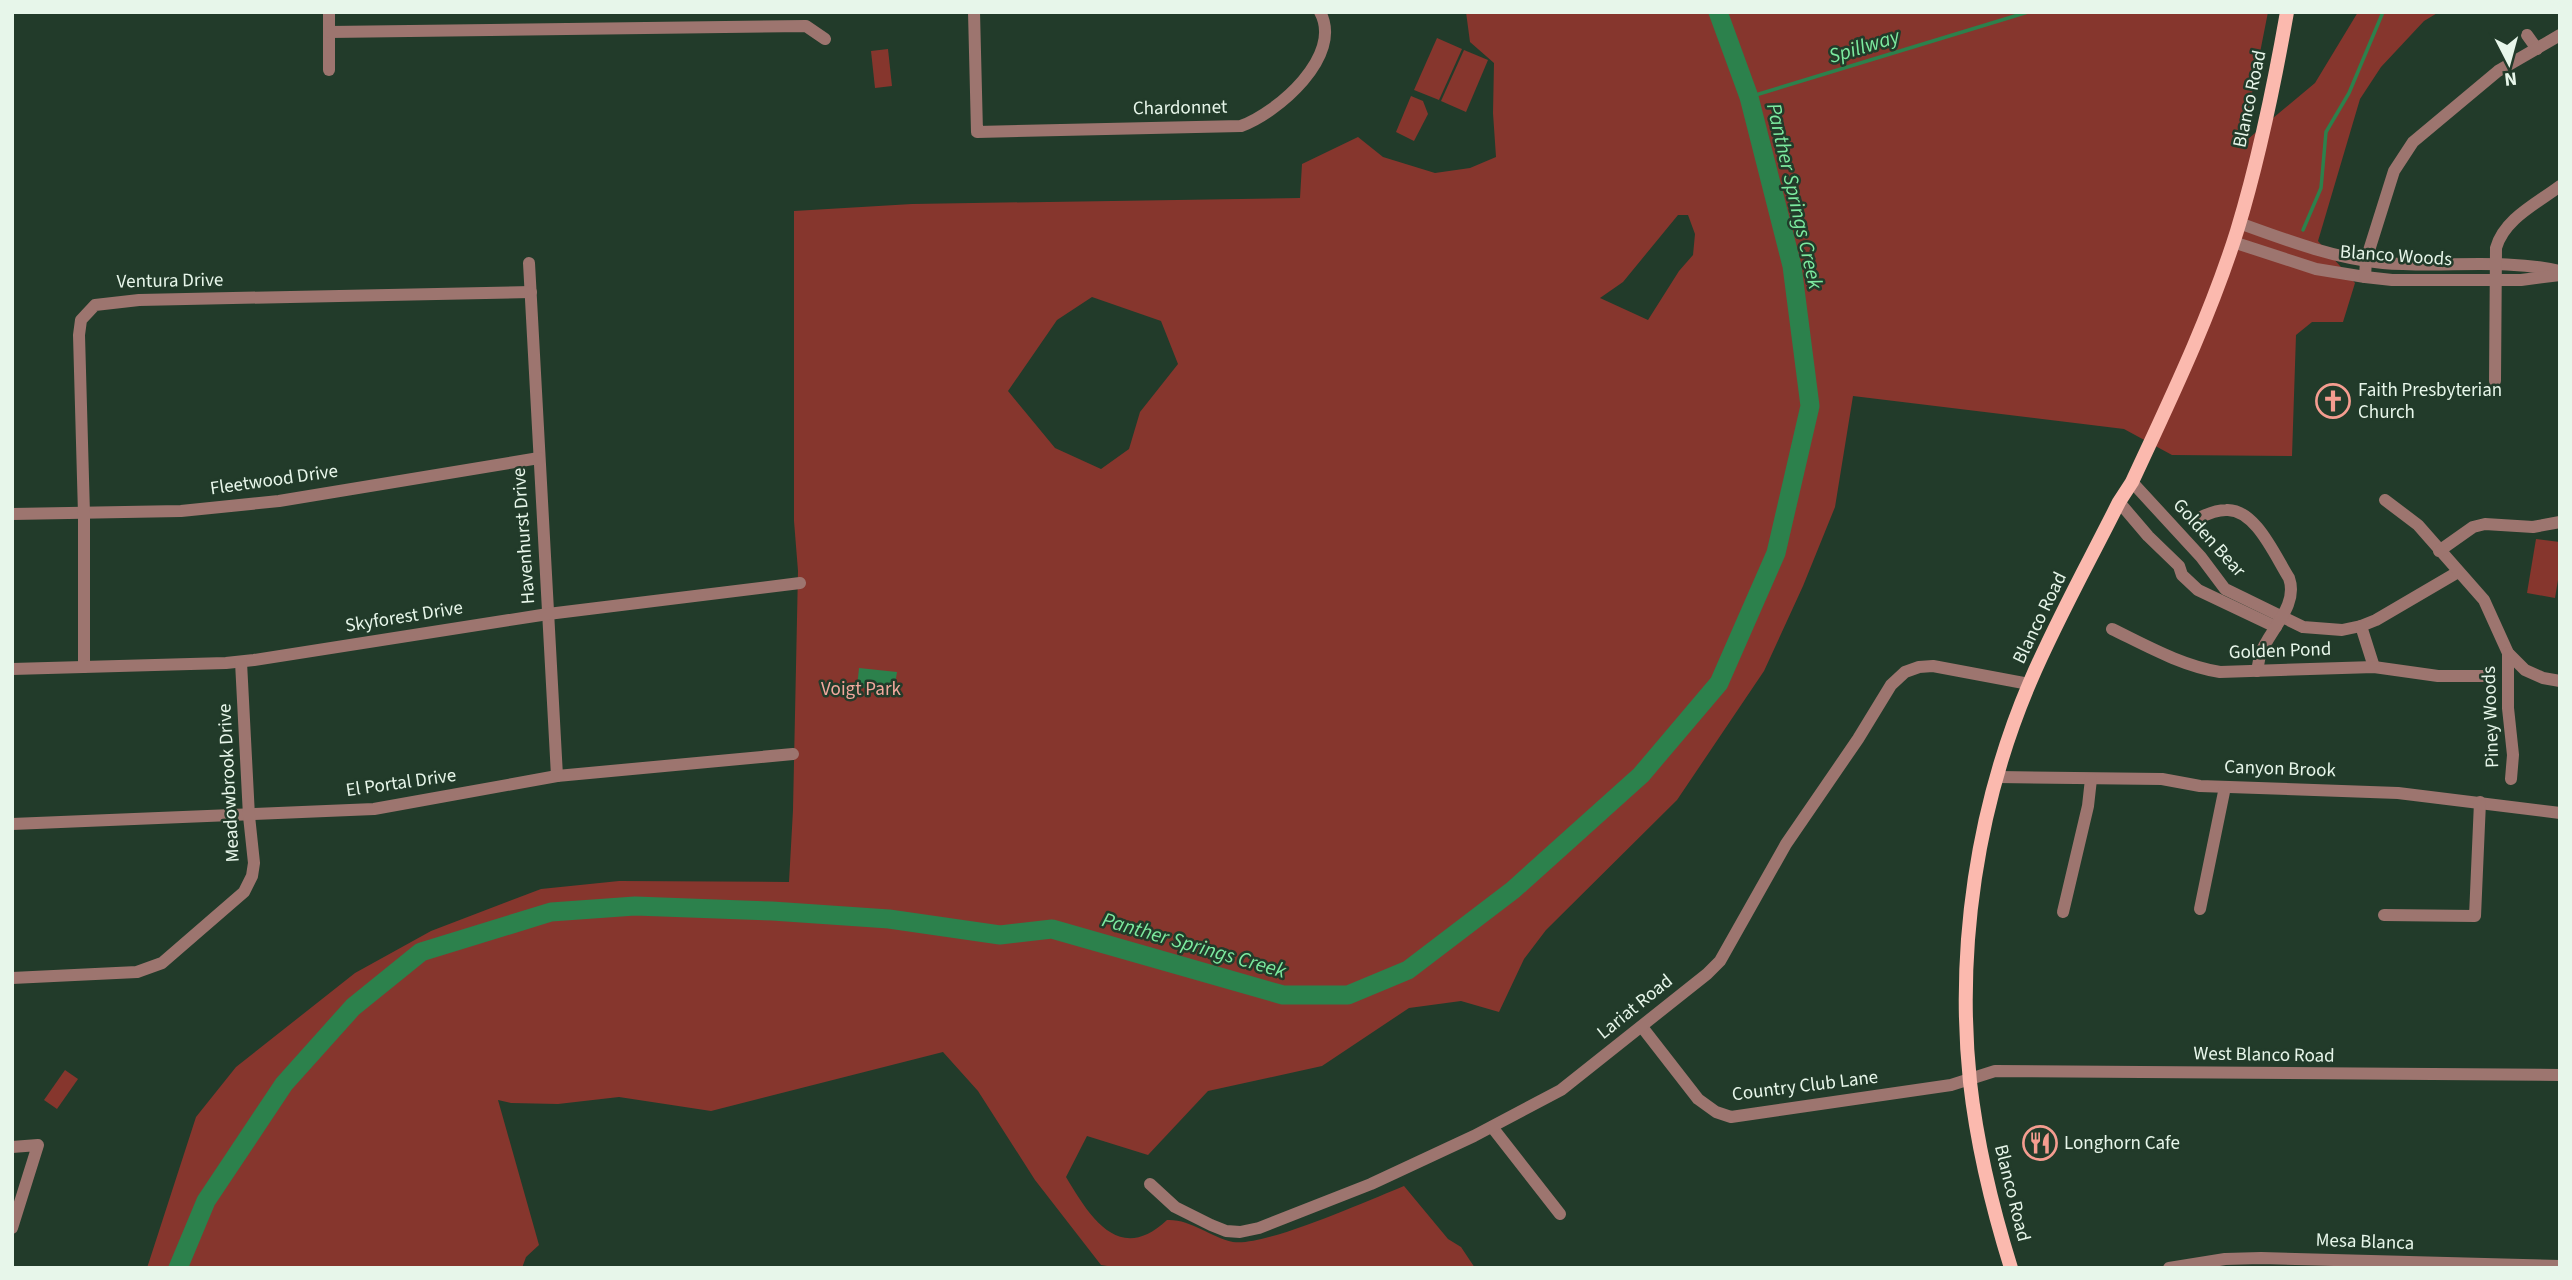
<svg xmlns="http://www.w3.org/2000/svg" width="2572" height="1280" font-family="'Source Sans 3',sans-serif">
<rect width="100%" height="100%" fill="#223b2a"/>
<g fill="#86362d" fill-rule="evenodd">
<path d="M1466,12h802l-26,132 73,-61 43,-71h81l-15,9 -43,46 -21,32 -42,142 37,42 -12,39h-31l-16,13 -4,121 -120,-1 -48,-26 -271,-33 -18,111 -32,79 -39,85 -87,129 -131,130 -22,29 -25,53 -38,-11 -52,7 -87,58 -114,25 -60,64 -61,-19 -21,41c24,40 53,88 101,43 24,-1 43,17 66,22 32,5 136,-42 171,-56l44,53 13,8 14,21h-355l-19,-3 -66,-85 -57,-89 -35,-39 -232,59 -92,-14 -61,7 -47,-1 -13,-3 41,145 -13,12 -4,11h-375l49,-151 40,-50 119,-94 76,-42 110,-42 78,-8 170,1 4,-72 5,-239 -4,-50v-310l118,-7 388,-6 2,-34 56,-27 25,20 52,16 35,-5 26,-11 -3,-44 1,-50 -24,-21zM1678,215h10l7,19 -2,21 -14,16 -31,49 -48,-22 23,-16zM1092,297l69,24 17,43 -38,48 -11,37 -28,20 -46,-21 -47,-57 49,-71z"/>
<polygon points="1437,38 1462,49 1439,100 1414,90"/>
<polygon points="888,49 892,86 875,88 871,51"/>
<polygon points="1464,50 1488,60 1466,112 1441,101"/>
<polygon points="1411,96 1423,101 1428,114 1414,141 1396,132"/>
<polygon points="2536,539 2560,542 2560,568 2555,598 2527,593"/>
<polygon points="65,1070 78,1079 57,1109 44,1100"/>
</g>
<polygon fill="#2c814c" points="859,668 897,672 894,691 857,687"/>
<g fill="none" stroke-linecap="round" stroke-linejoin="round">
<g stroke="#2c814c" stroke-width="3.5">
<polyline points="1749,97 2028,12"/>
<polyline points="2303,230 2321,188 2326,132 2349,93 2383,12"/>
</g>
<polyline stroke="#2c814c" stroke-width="19" points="178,1268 206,1201 284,1084 353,1007 421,952 551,912 635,906 772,911 889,919 1000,935 1052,929 1283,995 1348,995 1408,970 1513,890 1641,775 1719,683 1776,553 1810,406 1792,266 1749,97 1718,12"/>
<g stroke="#9d756f" stroke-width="12">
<polyline points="329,12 329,70"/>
<path d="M974,12l3,120 264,-6c36,-13 103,-70 79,-114"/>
<polyline points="329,32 806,26 825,39"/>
<polyline points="2527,35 2537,49"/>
<path d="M2239,223c47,17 94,35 144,40 59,5 119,-5 177,8"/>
<polyline points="2233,242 2316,269 2365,277 2392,280 2521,280 2560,275"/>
<polyline points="529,263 557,776"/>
<polyline points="2365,277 2366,260 2394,171 2413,142 2498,71 2560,35"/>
<path d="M2495,381l1,-133c8,-29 40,-44 64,-62"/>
<polyline points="2132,482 2201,557 2225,589 2303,627 2342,630 2361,626 2376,620 2458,572"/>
<polyline points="2385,500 2418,525 2484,600 2508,653 2525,670 2543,678 2560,681"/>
<polyline points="2119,502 2148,536 2179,566 2182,575 2198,590 2276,627"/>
<polyline points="12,514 181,511 279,501 539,458"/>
<path d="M2199,518c8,-4 17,-8 27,-8 29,-2 49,46 63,68 10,28 -20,52 -29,77 -1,5 -2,11 -3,16"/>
<polyline points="2439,551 2473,527 2485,524 2533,527 2560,522"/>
<polyline points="2361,626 2374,667"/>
<path d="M2112,629c35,17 70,37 108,43l154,-5 64,9h46"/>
<polyline points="2508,653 2508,708 2513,755 2511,779"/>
<polyline points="84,667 84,514 79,335 81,320 95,305 139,300 531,292"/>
<polyline points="12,669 226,663 254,660 548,614 800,583"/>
<polyline points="1998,777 2162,779 2200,786 2398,793 2560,813"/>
<polyline points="12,824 374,809 557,776 793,754"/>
<polyline points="2200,909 2225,787"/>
<polyline points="2063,912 2088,806 2091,779"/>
<polyline points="2384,915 2475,916 2480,802"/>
<polyline points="12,978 137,972 162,963 244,892 252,876 254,863 249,816 241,662"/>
<polyline points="1642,1027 1698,1099 1716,1112 1731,1117 1951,1085 1995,1071 2560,1075"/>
<polyline points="1492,1127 1560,1214"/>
<polyline points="12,1147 38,1145 12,1228"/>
<polyline points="1150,1184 1175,1207 1211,1225 1226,1231 1240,1232 1259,1228 1371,1184 1474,1136 1561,1090 1707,974 1720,961 1786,844 1858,739 1891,685 1905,672 1919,667 1933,666 2029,684"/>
<polyline points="2169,1268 2225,1259 2261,1258 2560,1266"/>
</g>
<path stroke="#fbb9ae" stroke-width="14" d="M2011,1268c-19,-61 -34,-123 -41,-186 -14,-134 7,-276 60,-400 26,-61 59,-120 89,-180l13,-20c38,-82 78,-165 105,-251 22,-72 37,-145 50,-219"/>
</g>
<defs>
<g id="church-ring" transform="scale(1.75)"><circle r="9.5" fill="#223b2a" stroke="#f59d90" stroke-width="1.5"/><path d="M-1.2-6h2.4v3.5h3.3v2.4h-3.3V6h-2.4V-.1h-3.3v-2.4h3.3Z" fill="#f59d90"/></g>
<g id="restaurant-ring" transform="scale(1.75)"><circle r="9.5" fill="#223b2a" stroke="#f59d90" stroke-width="1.5"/><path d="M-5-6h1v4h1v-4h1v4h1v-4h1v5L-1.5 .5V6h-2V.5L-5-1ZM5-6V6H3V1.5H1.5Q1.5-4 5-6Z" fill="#f59d90"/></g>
</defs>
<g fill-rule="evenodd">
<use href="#church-ring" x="2333" y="401"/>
<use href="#restaurant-ring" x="2040" y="1143"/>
</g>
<g text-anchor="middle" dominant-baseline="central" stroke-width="5" stroke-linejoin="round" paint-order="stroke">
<g font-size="19" fill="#e7f6ea" stroke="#223b2a">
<text transform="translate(2250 99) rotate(-78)">Blanco Road</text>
<text transform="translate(1180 108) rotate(-1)">Chardonnet</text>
<text transform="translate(2396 256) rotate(4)">Blanco Woods</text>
<text transform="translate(170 281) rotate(-1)">Ventura Drive</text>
<text transform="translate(274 480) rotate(-8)">Fleetwood Drive</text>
<text transform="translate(524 536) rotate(-94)">Havenhurst Drive</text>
<text transform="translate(2209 538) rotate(48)">Golden Bear</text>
<text transform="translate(404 617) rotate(-9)">Skyforest Drive</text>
<text transform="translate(2040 618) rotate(-64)">Blanco Road</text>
<text transform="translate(2280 651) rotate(-2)">Golden Pond</text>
<text transform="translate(2491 717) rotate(-92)">Piney Woods</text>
<text transform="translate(2280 769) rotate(2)">Canyon Brook</text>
<text transform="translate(229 783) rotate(-93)">Meadowbrook Drive</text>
<text transform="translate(401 783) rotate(-8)">El Portal Drive</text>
<text transform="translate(1635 1007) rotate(-39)">Lariat Road</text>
<text transform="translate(2264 1055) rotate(1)">West Blanco Road</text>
<text transform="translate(1805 1086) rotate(-7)">Country Club Lane</text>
<text transform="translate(2012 1193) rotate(76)">Blanco Road</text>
<text transform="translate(2365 1242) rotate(2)">Mesa Blanca</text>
</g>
<g font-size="19" fill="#e7f6ea" stroke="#223b2a" text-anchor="start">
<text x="2358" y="390">Faith Presbyterian<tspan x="2358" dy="22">Church</tspan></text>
<text x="2064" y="1143">Longhorn Cafe</text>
</g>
<g font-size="19" fill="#f2a99e" stroke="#223b2a">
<text x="861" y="689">Voigt Park</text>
</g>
<g font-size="21" font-style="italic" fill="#7cea9f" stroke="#223b2a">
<text transform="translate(1864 46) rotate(-17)">Spillway</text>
<text transform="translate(1795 196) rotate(77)">Panther Springs Creek</text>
<text transform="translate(1194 945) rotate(16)">Panther Springs Creek</text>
</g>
</g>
<rect width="2572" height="1280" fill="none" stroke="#e7f6ea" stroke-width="28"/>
<g transform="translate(2509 63) rotate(174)" stroke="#223b2a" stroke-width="5" paint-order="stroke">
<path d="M0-5L12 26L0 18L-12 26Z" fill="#e7f6ea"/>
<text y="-10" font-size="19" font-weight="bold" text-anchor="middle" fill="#e7f6ea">N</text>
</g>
</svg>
